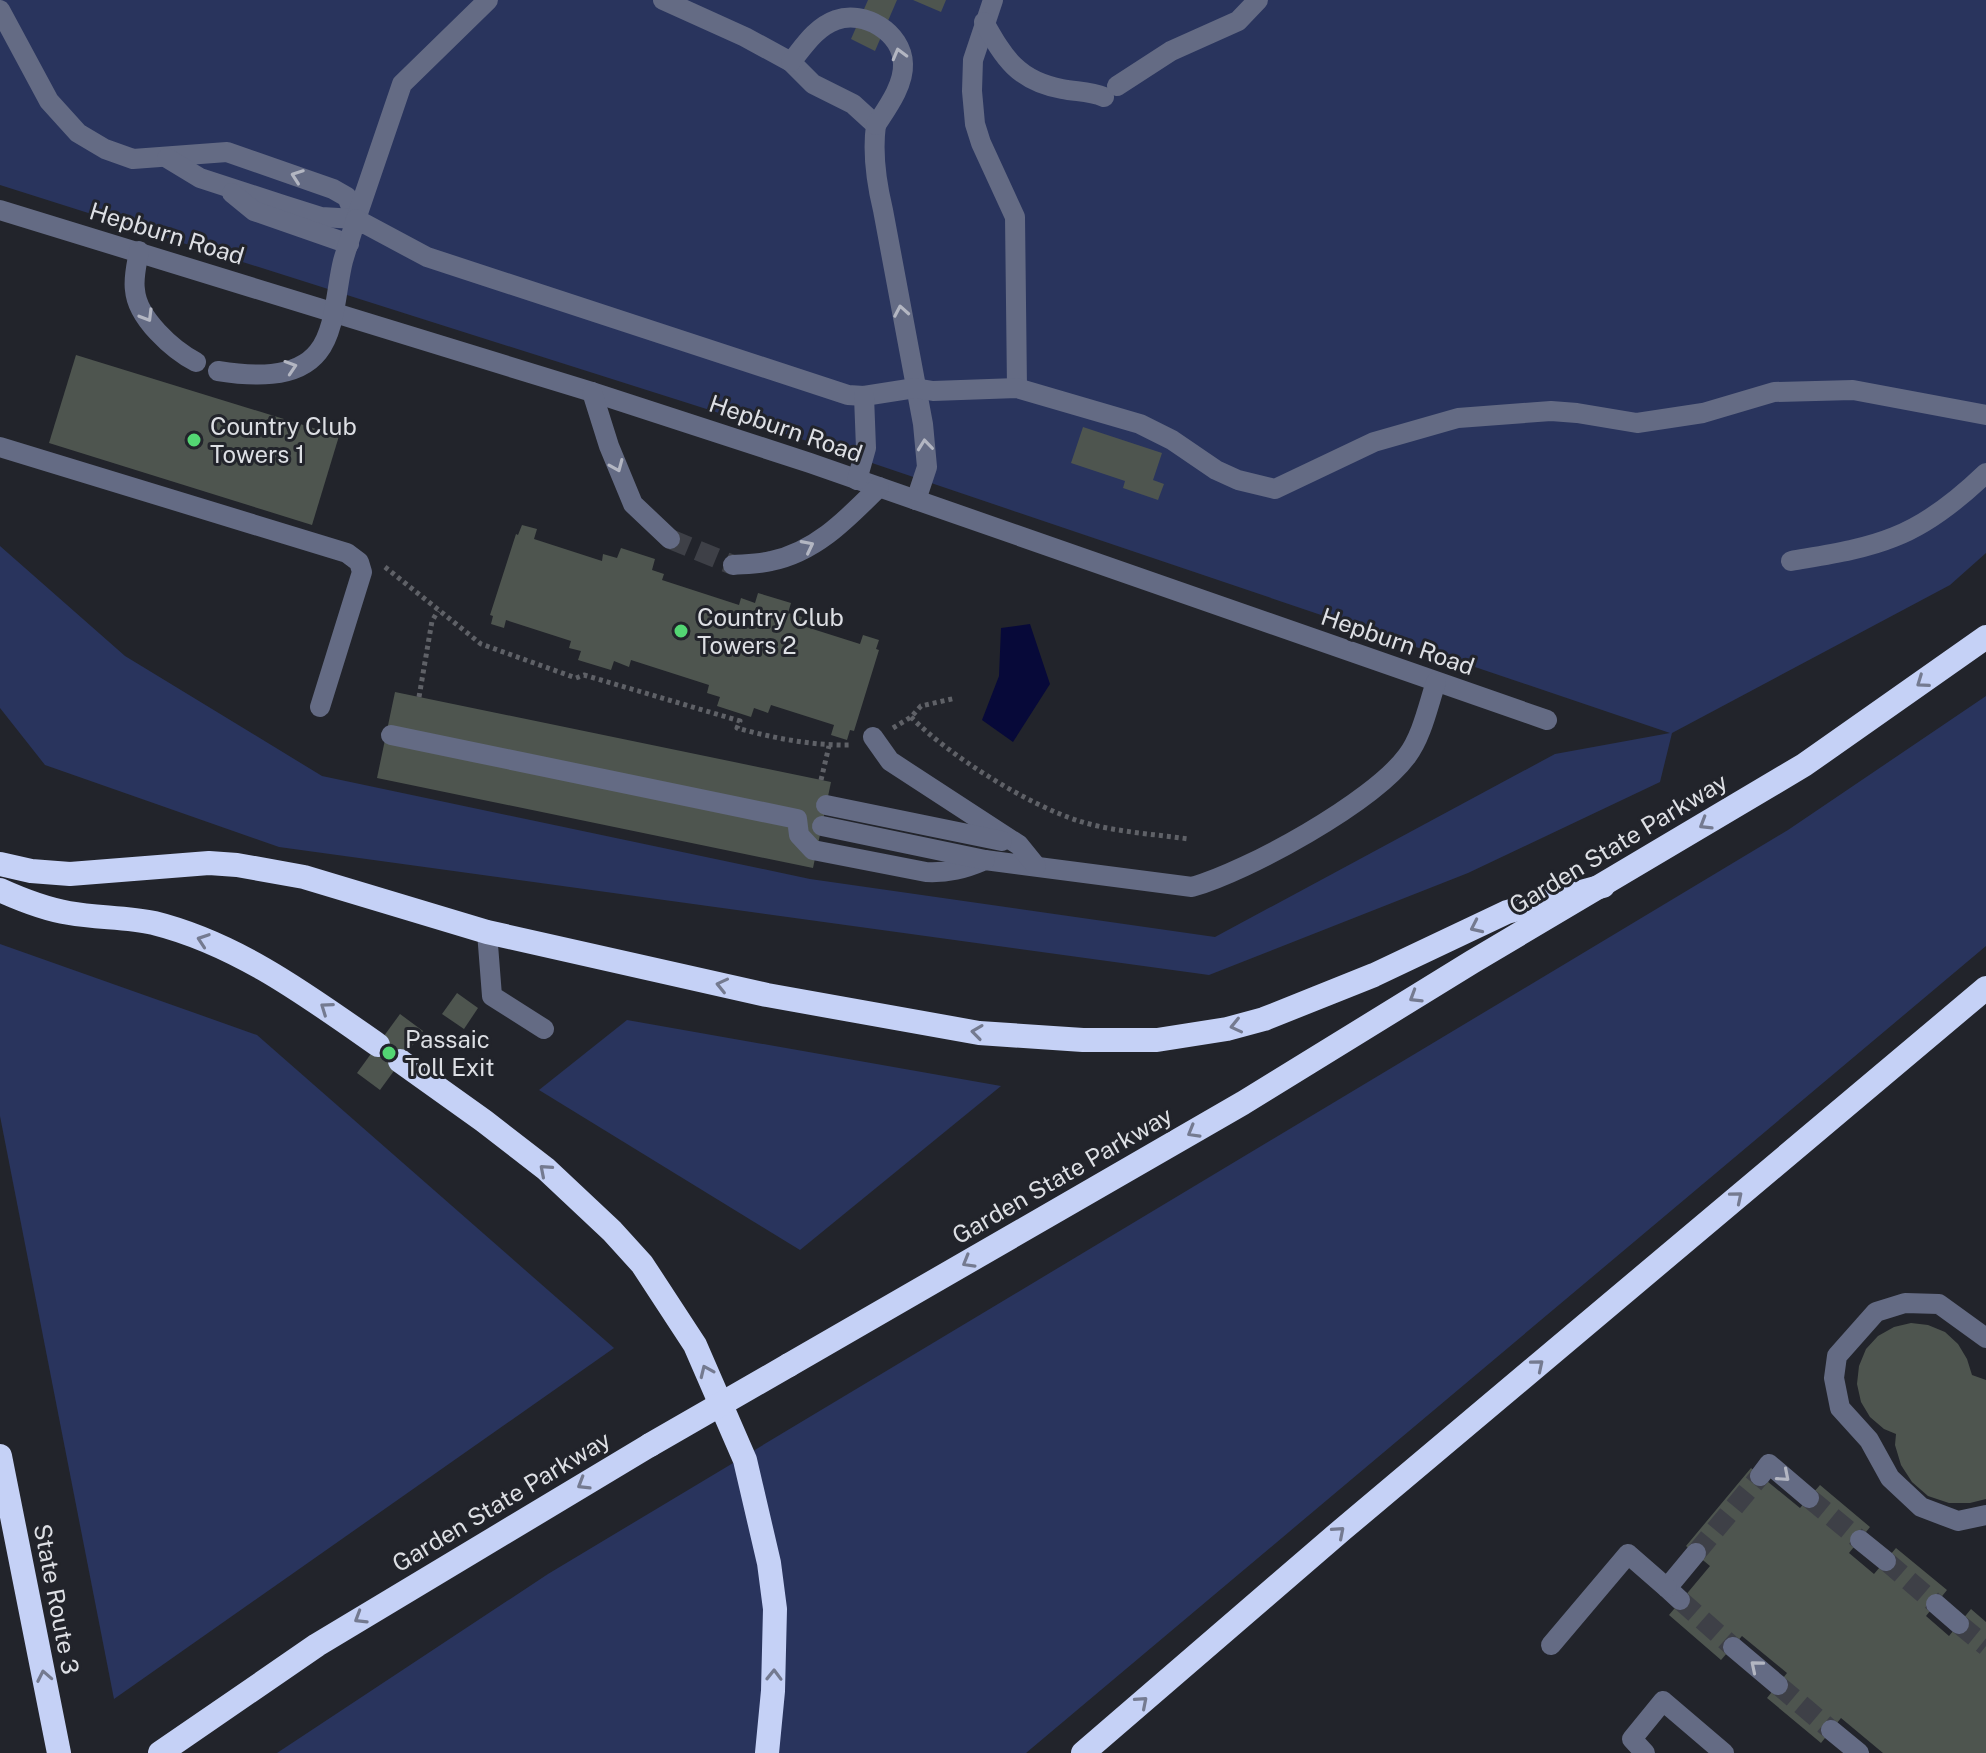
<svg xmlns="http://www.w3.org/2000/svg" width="1986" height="1753" font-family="'Public Sans',sans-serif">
<rect width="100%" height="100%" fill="#22242b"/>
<g fill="#29345d">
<polygon points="0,0 1986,0 1986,553 1950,585 1672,733 1660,782 1468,873 1209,975 279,847 45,765 0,708 0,546 125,656 322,776 810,879 1215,937 1555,754 1670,733 804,440 0,185"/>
<polygon points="1986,696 1986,946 1026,1753 277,1753 548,1574 1788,830"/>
<polygon points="0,944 257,1035 614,1348 114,1699 0,1116"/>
<polygon points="627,1020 1001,1086 800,1250 539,1090"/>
</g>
<polygon fill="#070939" points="1030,624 1050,684 1013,742 982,720 999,676 1001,628"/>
<g fill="#4e554f">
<polygon points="868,0 897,0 875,51 851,39"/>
<polygon points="913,0 946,0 941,12"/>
<polygon points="76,355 339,436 312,525 49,443"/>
<polygon points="1083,427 1162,453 1153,480 1164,484 1158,500 1123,488 1125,481 1071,463"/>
<polygon points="522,525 537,529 534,539 602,561 603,554 617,558 621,548 655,559 652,570 664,574 662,580 739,605 741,598 755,603 758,593 791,603 788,613 802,617 800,625 860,644 863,635 879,640 876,649 879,650 854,731 850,730 847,740 831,735 834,725 771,705 768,713 754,708 751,717 717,706 720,697 707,693 709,685 631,660 629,667 614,661 611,670 578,660 581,651 569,648 571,641 506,620 504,628 491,624 493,616 490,615 516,534 518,535"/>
<polygon points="395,692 831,782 813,868 377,778"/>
<polygon points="457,993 478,1008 464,1029 442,1014"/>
<polygon points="400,1014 423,1031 380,1090 357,1073"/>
<polygon points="1911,1323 1928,1325 1945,1332 1958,1344 1967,1359 1972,1375 1986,1380 1986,1499 1970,1503 1949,1503 1928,1496 1912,1482 1901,1465 1895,1445 1896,1434 1884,1429 1870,1417 1861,1402 1857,1384 1859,1366 1866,1349 1878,1336 1894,1327"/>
<polygon points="1751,1468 1800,1508 1820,1485 1870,1527 1849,1553 1874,1574 1896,1548 1947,1590 1926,1616 1949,1636 1971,1609 1986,1622 1986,1753 1883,1753 1841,1718 1821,1743 1767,1698 1787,1673 1742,1636 1721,1660 1669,1615 1710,1566 1686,1546"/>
</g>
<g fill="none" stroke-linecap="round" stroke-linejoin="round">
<g stroke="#3e4047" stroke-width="20" stroke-dasharray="20 10" stroke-linecap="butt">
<polyline points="670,539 733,565"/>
<polyline points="1809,1498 1860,1540"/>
<polyline points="1696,1553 1760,1476"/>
<polyline points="1886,1561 1936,1604"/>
<polyline points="1680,1600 1733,1647"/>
<polyline points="1959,1624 1986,1646"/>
<polyline points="1778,1685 1831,1730"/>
</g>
<g stroke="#5f6167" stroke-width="5" stroke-dasharray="4 4" stroke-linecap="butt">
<path d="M385,567l96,77 95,34 8,-3 156,46 -3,7c36,10 76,18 114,17"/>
<polyline points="419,697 432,621 438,611"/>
<path d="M911,717c37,38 117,88 168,104 35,11 74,13 110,18"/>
<polyline points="893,728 911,717 921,706 956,698"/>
<polyline points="821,780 829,746"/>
</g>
<g stroke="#646b84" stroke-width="20">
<path d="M663,0l82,37 46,25 22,22 40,20 23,21c-4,29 0,56 7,85l40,214 4,43 -11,33"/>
<polyline points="993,0 973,60 972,91 975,124 981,143 1015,217 1017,388"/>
<polyline points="0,10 49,101 78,133 105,149 133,159 227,152 333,189 347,197 356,219"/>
<path d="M984,22c20,36 34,59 78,67 15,3 28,2 42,8"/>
<path d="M791,62c13,-16 25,-35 45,-42 28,-10 66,12 67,44 1,21 -16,44 -27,61"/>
<polyline points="1117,86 1171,51 1238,21 1258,0"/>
<polyline points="167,158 200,178 283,205 321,217 356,219"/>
<polyline points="232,193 254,211 349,244"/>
<polyline points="0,210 592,392 810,463 1547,720"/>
<polyline points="356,219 402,84 488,0"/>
<path d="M139,251c-2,12 -6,27 -4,39 2,28 38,60 61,72"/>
<path d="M218,371c32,5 78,9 100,-19 18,-22 18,-64 25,-91 4,-14 9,-28 13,-42l71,38 421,138 16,1 51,-8 18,3 84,-3 123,36 32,16 44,30 22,10 37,9 99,-47 84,-24 93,-7 26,2 60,10 66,-10 71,-21 79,-2 133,25"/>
<polyline points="592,392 609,446 633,504 670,539"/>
<polyline points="0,447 347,553 359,562 362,572 320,707"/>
<polyline points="857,480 866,448 864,396"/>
<path d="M1791,561c34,-6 71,-11 103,-24 34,-13 66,-39 92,-64"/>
<path d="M733,565c13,-1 26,-1 38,-4 45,-9 77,-43 108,-74"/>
<path d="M391,735l406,84 2,16 14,15 113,22c22,1 38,-3 59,-12l207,27c56,-16 180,-84 215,-131 15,-20 21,-50 29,-74"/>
<polyline points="873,737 890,761 1019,845 1036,866"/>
<polyline points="826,805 1002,841"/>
<polyline points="822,826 985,860"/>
<polyline points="487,932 492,996 544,1029"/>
<polyline points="1986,1338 1939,1304 1905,1303 1876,1312 1837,1356 1834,1378 1840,1408 1869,1440 1890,1478 1921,1507 1958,1521 1986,1515"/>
<polyline points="1760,1476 1769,1464 1809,1498"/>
<polyline points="1860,1540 1886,1561"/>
<polyline points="1680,1600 1667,1588 1696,1553"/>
<polyline points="1936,1604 1959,1624"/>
<polyline points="1551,1645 1628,1554 1667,1588"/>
<polyline points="1733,1647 1778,1685"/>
<polyline points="1831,1730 1859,1753"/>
<polyline points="1645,1753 1632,1739 1663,1701 1724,1753"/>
</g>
<g stroke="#c5d1f6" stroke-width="24">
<polyline points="0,864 31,871 70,874 209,863 237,865 304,877 487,932 767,995 979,1033 1083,1040 1157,1040 1227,1029 1264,1019 1374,975 1507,912 1603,886"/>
<path d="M0,890c22,10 45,19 69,23 28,5 58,4 85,10 84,21 154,73 224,122"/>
<polyline points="400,1061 484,1121 546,1169 612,1231 642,1264 695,1345 745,1460 769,1563 775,1609 773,1691 767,1753"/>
<polyline points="789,1365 1243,1103 1472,962 1804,765 1986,637"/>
<polyline points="0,1456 59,1753"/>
<polyline points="160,1753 317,1645 650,1445"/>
<polyline points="1083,1753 1343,1529 1986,988"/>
</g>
<polyline stroke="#c5d1f6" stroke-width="24" points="650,1445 789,1365"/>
</g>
<defs><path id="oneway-chevron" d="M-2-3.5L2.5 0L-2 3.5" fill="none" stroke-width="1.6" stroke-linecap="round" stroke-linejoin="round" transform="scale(2)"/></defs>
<g stroke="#b3b6c2">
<use href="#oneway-chevron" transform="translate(899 54) rotate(-105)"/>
<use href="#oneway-chevron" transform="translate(297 176) rotate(-160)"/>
<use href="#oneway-chevron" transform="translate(901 311) rotate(-100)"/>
<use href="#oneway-chevron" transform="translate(147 316) rotate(59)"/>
<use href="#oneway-chevron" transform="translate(291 367) rotate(-18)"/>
<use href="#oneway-chevron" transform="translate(925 445) rotate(-96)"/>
<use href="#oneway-chevron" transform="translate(617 466) rotate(67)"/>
<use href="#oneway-chevron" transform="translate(808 546) rotate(-27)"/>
<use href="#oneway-chevron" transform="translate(1784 1476) rotate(41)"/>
<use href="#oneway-chevron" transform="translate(1756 1666) rotate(-140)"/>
</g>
<g stroke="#747a90">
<use href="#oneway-chevron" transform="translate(1922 682) rotate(145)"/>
<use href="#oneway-chevron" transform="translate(1705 824) rotate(149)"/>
<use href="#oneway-chevron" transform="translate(1476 927) rotate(155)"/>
<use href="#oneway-chevron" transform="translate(203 940) rotate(-161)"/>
<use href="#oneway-chevron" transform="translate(722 985) rotate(-167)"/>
<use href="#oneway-chevron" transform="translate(1415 997) rotate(148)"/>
<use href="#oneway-chevron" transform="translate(326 1008) rotate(-145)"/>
<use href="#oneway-chevron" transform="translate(1236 1026) rotate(167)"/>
<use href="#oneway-chevron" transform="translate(977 1032) rotate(-172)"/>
<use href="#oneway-chevron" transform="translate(1193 1132) rotate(150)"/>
<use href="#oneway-chevron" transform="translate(545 1170) rotate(-139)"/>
<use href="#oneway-chevron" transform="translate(1737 1197) rotate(-40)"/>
<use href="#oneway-chevron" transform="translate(968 1262) rotate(150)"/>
<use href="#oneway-chevron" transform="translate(1538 1365) rotate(-40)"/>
<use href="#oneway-chevron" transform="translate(706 1371) rotate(-114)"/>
<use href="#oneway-chevron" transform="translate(583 1484) rotate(149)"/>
<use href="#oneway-chevron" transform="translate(1339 1532) rotate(-41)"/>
<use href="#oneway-chevron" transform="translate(360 1618) rotate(148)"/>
<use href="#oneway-chevron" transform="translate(774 1675) rotate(-89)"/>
<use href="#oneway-chevron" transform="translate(44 1676) rotate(-101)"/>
<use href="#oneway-chevron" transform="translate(1142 1702) rotate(-41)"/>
</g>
<g fill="#53d673" stroke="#22242b" stroke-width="3">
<circle cx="194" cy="440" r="8"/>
<circle cx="681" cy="631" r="8"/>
<circle cx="389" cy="1053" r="8"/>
</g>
<g text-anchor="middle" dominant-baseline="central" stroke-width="6" stroke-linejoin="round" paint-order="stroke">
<g font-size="24" fill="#dddfe4" stroke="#22242b">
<text transform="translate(167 233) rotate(17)">Hepburn Road</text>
<text transform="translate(786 428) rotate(19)">Hepburn Road</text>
<text transform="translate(1398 641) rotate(19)">Hepburn Road</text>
<text transform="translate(1618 843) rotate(-31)">Garden State Parkway</text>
<text transform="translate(1062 1175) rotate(-30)">Garden State Parkway</text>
<text transform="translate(501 1501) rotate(-31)">Garden State Parkway</text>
<text transform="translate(57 1599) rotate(79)">State Route 3</text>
</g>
<g font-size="24" fill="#dddfe4" stroke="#22242b" text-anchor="start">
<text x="210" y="426">Country Club<tspan x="210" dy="28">Towers 1</tspan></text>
<text x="697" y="617">Country Club<tspan x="697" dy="28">Towers 2</tspan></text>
<text x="405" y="1039">Passaic<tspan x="405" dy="28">Toll Exit</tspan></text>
</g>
</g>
</svg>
